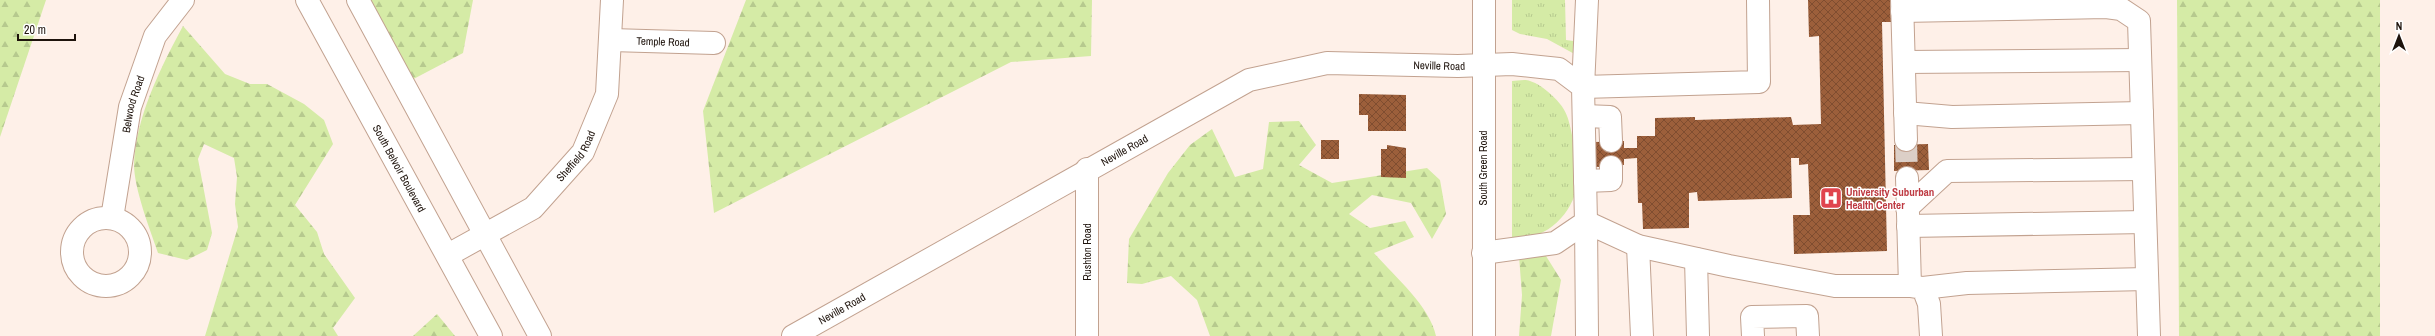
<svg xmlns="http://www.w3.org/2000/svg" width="2435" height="336" font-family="'Archivo Narrow',sans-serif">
<defs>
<pattern id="grass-tufts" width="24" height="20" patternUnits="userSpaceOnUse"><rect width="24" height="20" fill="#d5eba6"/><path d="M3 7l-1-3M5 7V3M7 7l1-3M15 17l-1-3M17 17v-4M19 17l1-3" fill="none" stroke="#b6c98e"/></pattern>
<pattern id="forest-firs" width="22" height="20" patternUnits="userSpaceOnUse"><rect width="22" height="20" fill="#d5eba6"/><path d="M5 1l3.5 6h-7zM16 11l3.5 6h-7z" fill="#b6c98e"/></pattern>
<pattern id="building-cross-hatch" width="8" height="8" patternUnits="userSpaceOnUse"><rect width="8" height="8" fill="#9c5f3b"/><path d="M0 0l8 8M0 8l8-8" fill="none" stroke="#7f4d30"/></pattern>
</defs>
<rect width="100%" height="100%" fill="#fef0e8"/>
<g fill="url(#grass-tufts)">
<polygon points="1512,0 1565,0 1566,40 1581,42 1580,57 1547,39 1520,34 1512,30"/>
<path d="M1512,81c5,0 13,-2 18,0 13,4 33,22 37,35 5,12 11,51 10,64 0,32 -34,64 -65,57z"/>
</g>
<g fill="url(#forest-firs)">
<polygon points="0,0 46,0 0,137"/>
<polygon points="358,0 473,0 463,53 404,84"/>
<polygon points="746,0 1092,0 1091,56 1011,62 714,213 703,111"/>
<polygon points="2177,0 2380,0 2380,336 2179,336"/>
<path d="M183,26l42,48 25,10h17l37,20 20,16 9,24 -38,61 22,27 7,22 31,44 -22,30 5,8h-133l33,-109 -3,-23 2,-27 -3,-19 -30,-14 -6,15 14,74 -5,17 -20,10 -29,-7c-8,-24 -24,-64 -24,-89 2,-48 27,-97 49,-138z"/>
<path d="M1299,121l17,24 -17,20 33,18 95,-15 13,12 6,34 -14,25 -21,-36 -39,-8 -23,19 21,14 35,-7 9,16 -40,16c20,23 56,53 62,83h-226l-13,-36 -26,-24 -29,8 -15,-1 2,-44 39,-66 22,-28 22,-16 23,48 28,-8 6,-47z"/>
<polygon points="1527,253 1546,256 1561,280 1551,336 1519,336 1522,295 1519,256"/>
<polygon points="437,314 455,336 413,336"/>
</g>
<g fill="url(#building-cross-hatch)">
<polygon points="1808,0 1890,0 1891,22 1882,22 1887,251 1794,254 1793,215 1810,215 1808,164 1799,165 1799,158 1791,158 1792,198 1698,201 1697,192 1689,193 1689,228 1643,229 1642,203 1638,203 1637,158 1624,159 1624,165 1617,165 1617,166 1596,167 1596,159 1591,159 1595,142 1624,141 1624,148 1637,148 1637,136 1655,136 1655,118 1695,117 1695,120 1791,117 1793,125 1821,124 1819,36 1809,37"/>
<polygon points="1359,94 1406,95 1406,131 1368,131 1368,115 1359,115"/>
<rect x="1321" y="140" width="18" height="19"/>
<polygon points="1928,144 1929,170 1894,171 1894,145"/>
<polygon points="1387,145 1406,148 1406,178 1381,177 1381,149 1387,149"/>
</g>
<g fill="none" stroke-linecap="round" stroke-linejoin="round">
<polyline stroke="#dccfc7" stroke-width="22" stroke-dasharray="22 11" stroke-linecap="butt" points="1906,140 1907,178"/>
<g stroke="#c2a290" stroke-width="24">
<g id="minor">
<path id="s1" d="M307,0l184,336"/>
<polyline points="358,0 540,336"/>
<polyline points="1587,0 1583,87 1759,82 1758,0"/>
<polyline points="1902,0 1906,140"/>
<polyline points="1902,11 2106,7 2121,9 2139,21 2149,336"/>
<path id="s2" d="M611,40l103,3"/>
<polyline points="1904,62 2140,60"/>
<polyline points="1905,113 1952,117 2142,113"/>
<polyline points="1584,116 1610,117 1611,141"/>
<polyline points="1585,181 1611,180 1611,167"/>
<polyline points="1907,208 1947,171 2143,169"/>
<circle cx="106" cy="252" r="34"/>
<path id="s3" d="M112,218l18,-111 25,-71 28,-36"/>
<polyline points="1908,226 2145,222"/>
<polyline points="1638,246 1642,336"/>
<path id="s4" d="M448,255l85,-47 50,-56 24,-58 5,-94"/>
<polyline points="1696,259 1698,336"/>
<polyline points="1910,286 1923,288 1929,304 1931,336"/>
<polyline points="1923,288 1967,283 2147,279"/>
<path id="s5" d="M793,336l456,-256 78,-17 131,3 54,-2 47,5 24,18 3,135 -31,21 -72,10"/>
<polyline points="1087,336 1087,169"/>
<polyline points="1587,336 1586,222 1638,246 1729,266 1835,286 1910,286 1907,178"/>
<polyline points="1753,336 1752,317 1807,316 1808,336"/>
</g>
</g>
<g stroke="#c2a290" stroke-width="24">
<polyline id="major" points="1484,336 1484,0"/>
</g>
<use href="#minor" stroke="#fff" stroke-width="22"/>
<use href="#major" stroke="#fff" stroke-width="22"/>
</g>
<defs>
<g id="hospital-square" transform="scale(1.15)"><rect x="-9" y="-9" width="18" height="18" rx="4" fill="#e0444e" stroke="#fff"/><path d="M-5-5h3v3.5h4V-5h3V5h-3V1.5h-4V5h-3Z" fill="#fff"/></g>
</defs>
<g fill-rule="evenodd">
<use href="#hospital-square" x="1831" y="198"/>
</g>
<g text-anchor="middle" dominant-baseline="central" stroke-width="3" stroke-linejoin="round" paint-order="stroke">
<g font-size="11" fill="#1e130c" stroke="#fff">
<text stroke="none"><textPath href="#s2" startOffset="52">Temple Road</textPath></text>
<text stroke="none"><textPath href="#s5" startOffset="715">Neville Road</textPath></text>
<text stroke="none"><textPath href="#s3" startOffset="116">Belwood Road</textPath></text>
<text stroke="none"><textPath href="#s5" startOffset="380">Neville Road</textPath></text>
<text stroke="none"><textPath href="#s4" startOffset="165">Sheffield Road</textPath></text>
<text stroke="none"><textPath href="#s1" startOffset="192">South Belvoir Boulevard</textPath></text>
<text transform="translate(1483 168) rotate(-90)">South Green Road</text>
<text transform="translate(1087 252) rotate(-90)">Rushton Road</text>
<text stroke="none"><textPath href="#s5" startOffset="56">Neville Road</textPath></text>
</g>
<g font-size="11" font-weight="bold" fill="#be3a42" stroke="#fff" text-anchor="start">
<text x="1846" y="192">University Suburban<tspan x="1846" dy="13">Health Center</tspan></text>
</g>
</g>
<g transform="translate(2399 36)" stroke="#ffffff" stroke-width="3" paint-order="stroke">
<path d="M0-3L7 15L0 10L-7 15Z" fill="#1e130c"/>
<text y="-6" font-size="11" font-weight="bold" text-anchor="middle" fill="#1e130c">N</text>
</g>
<path d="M18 34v6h57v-6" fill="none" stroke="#1e130c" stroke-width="2"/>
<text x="24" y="34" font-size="12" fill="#1e130c" stroke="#ffffff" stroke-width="3" paint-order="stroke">20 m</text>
</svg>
